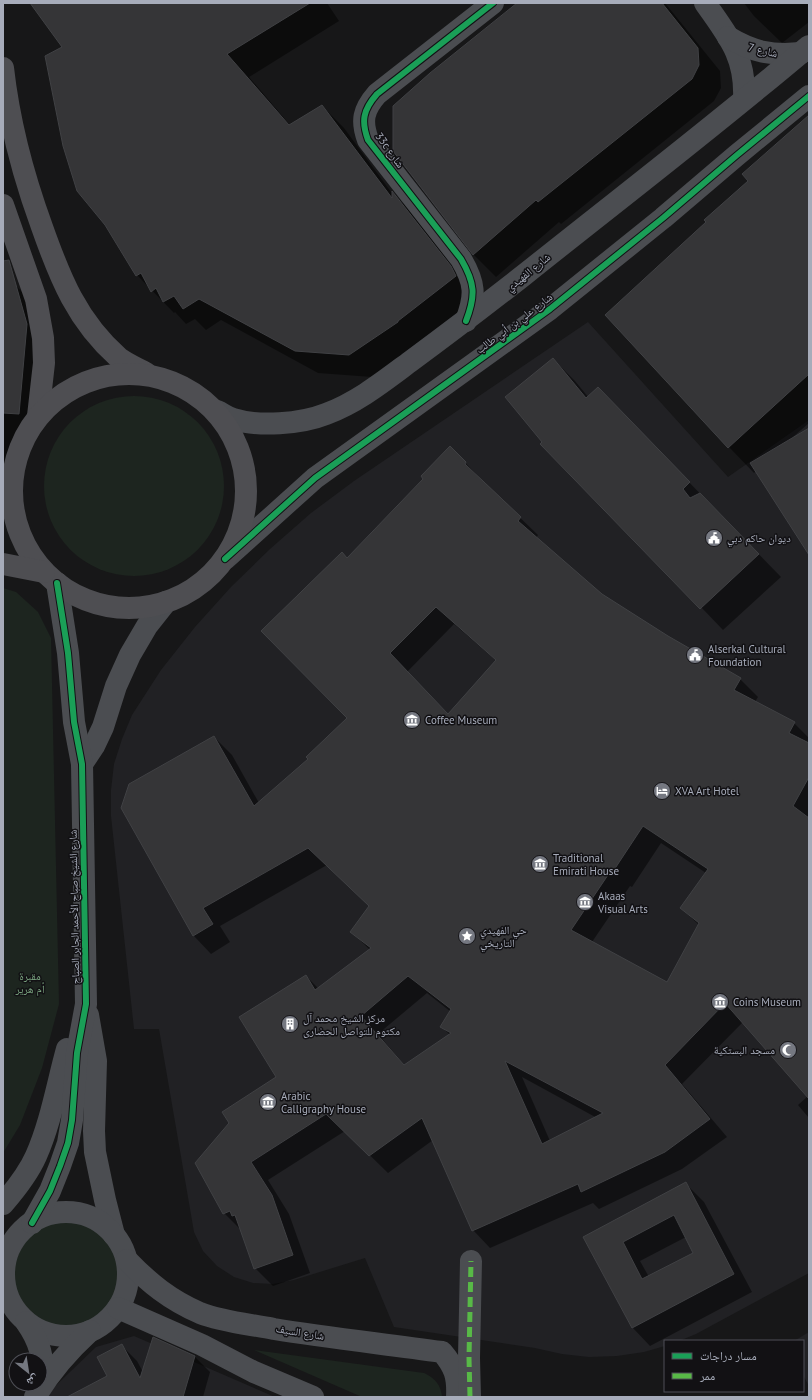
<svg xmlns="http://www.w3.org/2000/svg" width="812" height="1400" font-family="'PT Sans','Noto Naskh Arabic',sans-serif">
<rect width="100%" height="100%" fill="#171718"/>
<g fill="#212124">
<polygon points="588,322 728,477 809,420 809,1273 696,1334 679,1341 665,1341 665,1346 644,1352 617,1356 589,1357 562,1354 535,1348 394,1327 365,1258 294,1280 273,1284 253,1283 234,1277 217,1266 203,1251 194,1232 159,1029 134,1029 111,816 111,790 114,764 122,739 132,715 161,670 195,627 231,587 270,549 311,513 354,481"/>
<polygon points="809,1332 809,1386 803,1375 803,1341 794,1341"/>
<polygon points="134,1336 275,1397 44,1397 96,1347"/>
</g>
<g fill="#1d251f">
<circle cx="134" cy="486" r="90"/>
<polygon points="3,588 16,592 38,612 51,638 59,1004 42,1068 20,1125 3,1153"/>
<circle cx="67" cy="1275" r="53"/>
<path d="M254,1350l170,23c11,5 17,12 18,24h-80z"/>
</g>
<g fill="#0007" fill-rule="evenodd">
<polygon points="40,3 327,3 339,21 249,77 290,125 322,106 344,128 391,192 414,214 477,298 372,377 318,373 221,320 206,330 195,319 186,324 175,312 174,313 137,275 64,47"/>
<polygon points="518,3 665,3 720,71 721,88 714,101 561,224 559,222 496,277 474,255 394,151"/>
<polygon points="744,3 809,3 809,22 782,43 754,16"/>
<polygon points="809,117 809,423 793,437 794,438 809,429 809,548 756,471 754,473 729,447 749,181"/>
<polygon points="16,286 37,306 35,415 14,458 3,468 3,292"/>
<polygon points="553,359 575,381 589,398 620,411 781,577 723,630 543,442"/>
<path d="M450,447l33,34v1l55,53 -2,3 65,57 66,42 73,42 18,18 -3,5 39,21 15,15v380l-11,-13 10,-9 -65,-74 -61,62 45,53 -45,32 -83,40 -6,-6 -103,45 -17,-18 -40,-90 -45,33 -43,-42 -77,49 21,34 21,59 -37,13 -18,-18 -13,-37 -18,-18 53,-136 29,-101 12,12 52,-38 -19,-19 19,-25 -43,-41 -107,61 10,16 -19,12 -17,-18 -72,-128 92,-71 18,18 27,48 51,-44 38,-41 -1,-159 77,-80zM454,624l43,37 -48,54 -42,-43zM661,843l45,30 -25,35 18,17 -32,58 -75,-41 38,-56 2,1zM427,993l24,19 -9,15 8,8 -45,31 -27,-32zM522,1077l75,41 -47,23z"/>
<path d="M686,1184l18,18 48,90 -102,54 -18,-19 -47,-90zM686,1237l8,16 -45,24 -9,-16z"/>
<polygon points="121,1345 137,1361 143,1372 194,1356 210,1372 203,1397 70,1397 108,1376"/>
</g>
<g fill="#353537" stroke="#404144" fill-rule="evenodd">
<polygon points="30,3 310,3 227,54 289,125 322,105 392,198 392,191 451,266 456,276 398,321 398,322 349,355 295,351 199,299 183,309 174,296 163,302 156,288 151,292 141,273 136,276 105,225 77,191 63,146 45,56 62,47"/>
<polygon points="517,3 662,3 698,48 699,65 692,79 538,202 536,200 473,255 393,151 393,106 430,73"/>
<polygon points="809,115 809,374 728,448 605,315 706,222 704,220 748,181 742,174"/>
<polygon points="9,260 27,324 19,414 3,413 3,261"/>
<polygon points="553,358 586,398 598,387 690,482 683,489 690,498 700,493 759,554 700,609 540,444 542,442 505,397"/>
<polygon points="809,428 809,555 750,463"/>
<path d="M450,446l16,16 -1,2 56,53 -3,4 84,73 66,42 73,42 -7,12 61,32 -6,11 20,10v34l-16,29 16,12v281l-84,-96 -60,62 45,54 -45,33 -84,40 -3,-8 -106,47 -50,-113 -53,38 -43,-42 -75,48 21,33 21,60 -39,14 -19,-54 -3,1 -2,-5 -7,3 -28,-51 34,-40 -7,-11 54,-35 -37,-60 67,-42 9,15 56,-42 -21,-16 19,-26 -61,-58 -105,60 10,16 -20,12 -72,-128 8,-24 85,-48 40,70 54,-47 -2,-2 41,-39 -86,-87 81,-79 5,6 76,-79 -2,-3zM436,607l60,53 -48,54 -58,-61zM643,826l65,43 -28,39 19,15 -32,59 -96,-52 41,-61 2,1zM408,976l43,33 -11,18 11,6 -47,32 -43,-49zM505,1061l98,52 -61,31z"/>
<path d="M686,1182l48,92 -102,54 -49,-91zM674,1215l19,38 -51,26 -19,-37z"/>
<polygon points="153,1337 195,1356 183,1397 67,1397 107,1376 97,1357 122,1344 140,1378"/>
</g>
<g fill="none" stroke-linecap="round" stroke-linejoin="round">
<g stroke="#4b4d51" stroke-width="22">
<path d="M705,3c23,33 41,53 39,96"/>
<path d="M728,37c25,15 44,19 73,16"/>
<path d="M466,321c10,-26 9,-38 -5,-62l-93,-119c-7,-19 -5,-30 9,-46l116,-91"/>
<path d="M217,411c5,2 10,6 16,8 25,8 68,5 93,-5 32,-12 58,-33 85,-53 38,-28 76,-57 113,-86 95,-76 192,-150 285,-229"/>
<polyline points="225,559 315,478 550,309 663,218 737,155 809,96"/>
<polyline points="82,764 94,746 103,727 116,686 130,655 147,626 166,602"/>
<polyline points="88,1015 96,1061 94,1131 95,1152 105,1200 114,1235"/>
<path d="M3,1204c13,-15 25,-30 33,-48 15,-34 21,-71 31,-107"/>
<circle cx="66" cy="1274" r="62"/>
<polyline points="32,1223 50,1191 60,1166 68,1143 72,1120 77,1053 86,1004 82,764 74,722 68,653 57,583"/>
<path d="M127,1260c22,23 43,40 73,53 23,9 49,11 74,16 56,9 112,15 168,23 13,15 16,25 15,45"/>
<polyline points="118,1308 202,1345 254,1372 313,1397"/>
<path d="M26,1322c14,20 18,36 17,61"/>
<path d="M35,1397c15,-25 33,-46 55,-66"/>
<polyline points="470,1397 469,1358 471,1261"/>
</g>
<g stroke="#4e4e52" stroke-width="22">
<path d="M3,68c6,54 20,107 39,159 18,51 35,94 77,131 8,6 18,10 27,15"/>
<polyline points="3,205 36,299 43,338 44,363 38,416"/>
<circle cx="129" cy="491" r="117"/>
<polyline points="3,564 44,572"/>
</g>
<polyline stroke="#58b947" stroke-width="5" stroke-dasharray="10 5" stroke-linecap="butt" points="470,1397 469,1358 471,1261"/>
<g stroke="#121114" stroke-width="8">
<g id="cycleway">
<path d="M466,321c10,-26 9,-38 -5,-62l-93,-119c-7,-19 -5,-30 9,-46l116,-91"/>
<polyline points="225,559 315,478 550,309 663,218 737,155 809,96"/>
<polyline points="32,1223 50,1191 60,1166 68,1143 72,1120 77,1053 86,1004 82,764 74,722 68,653 57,583"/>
</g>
</g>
<use href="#cycleway" stroke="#1a9f57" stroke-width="6"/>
</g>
<defs>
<g id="civic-disc" transform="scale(0.9)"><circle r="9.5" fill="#757881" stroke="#121114"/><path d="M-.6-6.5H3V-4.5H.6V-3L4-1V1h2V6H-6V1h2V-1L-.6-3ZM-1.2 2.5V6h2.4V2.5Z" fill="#fff"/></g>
<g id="museum-disc" transform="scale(0.9)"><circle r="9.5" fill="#757881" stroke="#121114"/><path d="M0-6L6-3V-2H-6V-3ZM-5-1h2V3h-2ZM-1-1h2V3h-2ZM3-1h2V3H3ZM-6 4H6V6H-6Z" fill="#fff"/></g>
<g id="hotel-disc" transform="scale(0.9)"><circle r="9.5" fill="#757881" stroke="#121114"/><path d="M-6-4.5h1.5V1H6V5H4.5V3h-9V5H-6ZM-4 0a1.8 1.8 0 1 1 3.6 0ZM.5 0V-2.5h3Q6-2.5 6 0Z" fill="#fff"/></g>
<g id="sight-disc" transform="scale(0.9)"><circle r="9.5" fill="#757881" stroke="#121114"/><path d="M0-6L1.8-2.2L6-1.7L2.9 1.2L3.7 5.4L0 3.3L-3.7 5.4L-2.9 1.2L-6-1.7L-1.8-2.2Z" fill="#fff"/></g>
<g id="building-disc" transform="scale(0.9)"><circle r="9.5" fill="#757881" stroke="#121114"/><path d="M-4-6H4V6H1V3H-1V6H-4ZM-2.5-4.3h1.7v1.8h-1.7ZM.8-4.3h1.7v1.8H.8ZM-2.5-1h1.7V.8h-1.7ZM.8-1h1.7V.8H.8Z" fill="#fff"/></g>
<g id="mosque-disc" transform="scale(0.9)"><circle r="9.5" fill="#757881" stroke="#121114"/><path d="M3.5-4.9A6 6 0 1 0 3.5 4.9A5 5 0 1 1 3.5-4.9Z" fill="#fff"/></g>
</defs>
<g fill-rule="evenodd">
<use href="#civic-disc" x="714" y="538"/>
<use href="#civic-disc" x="695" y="655"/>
<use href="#museum-disc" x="412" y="720"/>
<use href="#hotel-disc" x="662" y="791"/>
<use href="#museum-disc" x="540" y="864"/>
<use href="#museum-disc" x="585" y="902"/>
<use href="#sight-disc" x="467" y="936"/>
<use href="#museum-disc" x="720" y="1002"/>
<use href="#building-disc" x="290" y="1024"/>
<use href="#mosque-disc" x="788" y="1050"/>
<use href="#museum-disc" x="268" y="1102"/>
</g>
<g text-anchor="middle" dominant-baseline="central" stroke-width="3" stroke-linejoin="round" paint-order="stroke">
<g font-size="11" fill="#a7acba" stroke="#121114">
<text transform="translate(763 50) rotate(13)">شارع 7</text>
<text transform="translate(390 150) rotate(54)">33c شارع</text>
<text transform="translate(528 272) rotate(-39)">شارع الفهيدي</text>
<text transform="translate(514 323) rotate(-37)">شارع علي بن أبي طالب</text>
<text transform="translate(74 907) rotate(-91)">شارع الشيخ صباح الأحمد الجابر الصباح</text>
<text transform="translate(300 1332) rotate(9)">شارع السيف</text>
</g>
<g font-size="11" fill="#a7acba" stroke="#121114" text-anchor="start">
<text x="727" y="538">ديوان حاكم دبي</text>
<text x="708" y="649">Alserkal Cultural<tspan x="708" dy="13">Foundation</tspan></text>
<text x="425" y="720">Coffee Museum</text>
<text x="675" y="791">XVA Art Hotel</text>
<text x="553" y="858">Traditional<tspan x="553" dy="13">Emirati House</tspan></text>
<text x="598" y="896">Akaas<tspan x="598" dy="13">Visual Arts</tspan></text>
<text x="480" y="930">حي الفهيدي<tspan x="480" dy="13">التاريخي</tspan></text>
<text x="733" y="1002">Coins Museum</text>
<text x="303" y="1018">مركز الشيخ محمد آل<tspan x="303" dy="13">مكتوم للتواصل الحضارى</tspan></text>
<text x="775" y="1050" text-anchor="end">مسجد البستكية</text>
<text x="281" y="1096">Arabic<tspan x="281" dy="13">Calligraphy House</tspan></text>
</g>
<g font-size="11" fill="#7ca782" stroke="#121114">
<text x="30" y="976">مقبرة<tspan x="30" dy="13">أم هرير</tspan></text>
</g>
</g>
<rect width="812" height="1400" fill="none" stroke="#a7acba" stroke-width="8"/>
<rect x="664" y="1340" width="140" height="52" fill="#121114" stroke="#4e4f56"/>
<rect x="672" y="1353" width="20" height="6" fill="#1a9f57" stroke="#4e4f56"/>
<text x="700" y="1360" font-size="12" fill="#a7acba">مسار دراجات</text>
<rect x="672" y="1373" width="20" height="6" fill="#58b947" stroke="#4e4f56"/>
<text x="700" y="1380" font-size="12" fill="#a7acba">ممر</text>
<g transform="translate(28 1372) rotate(150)"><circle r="19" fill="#121114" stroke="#4e4f56"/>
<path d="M0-3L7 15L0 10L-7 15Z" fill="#757881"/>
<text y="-6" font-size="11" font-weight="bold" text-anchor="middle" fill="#a7acba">ش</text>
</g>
</svg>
